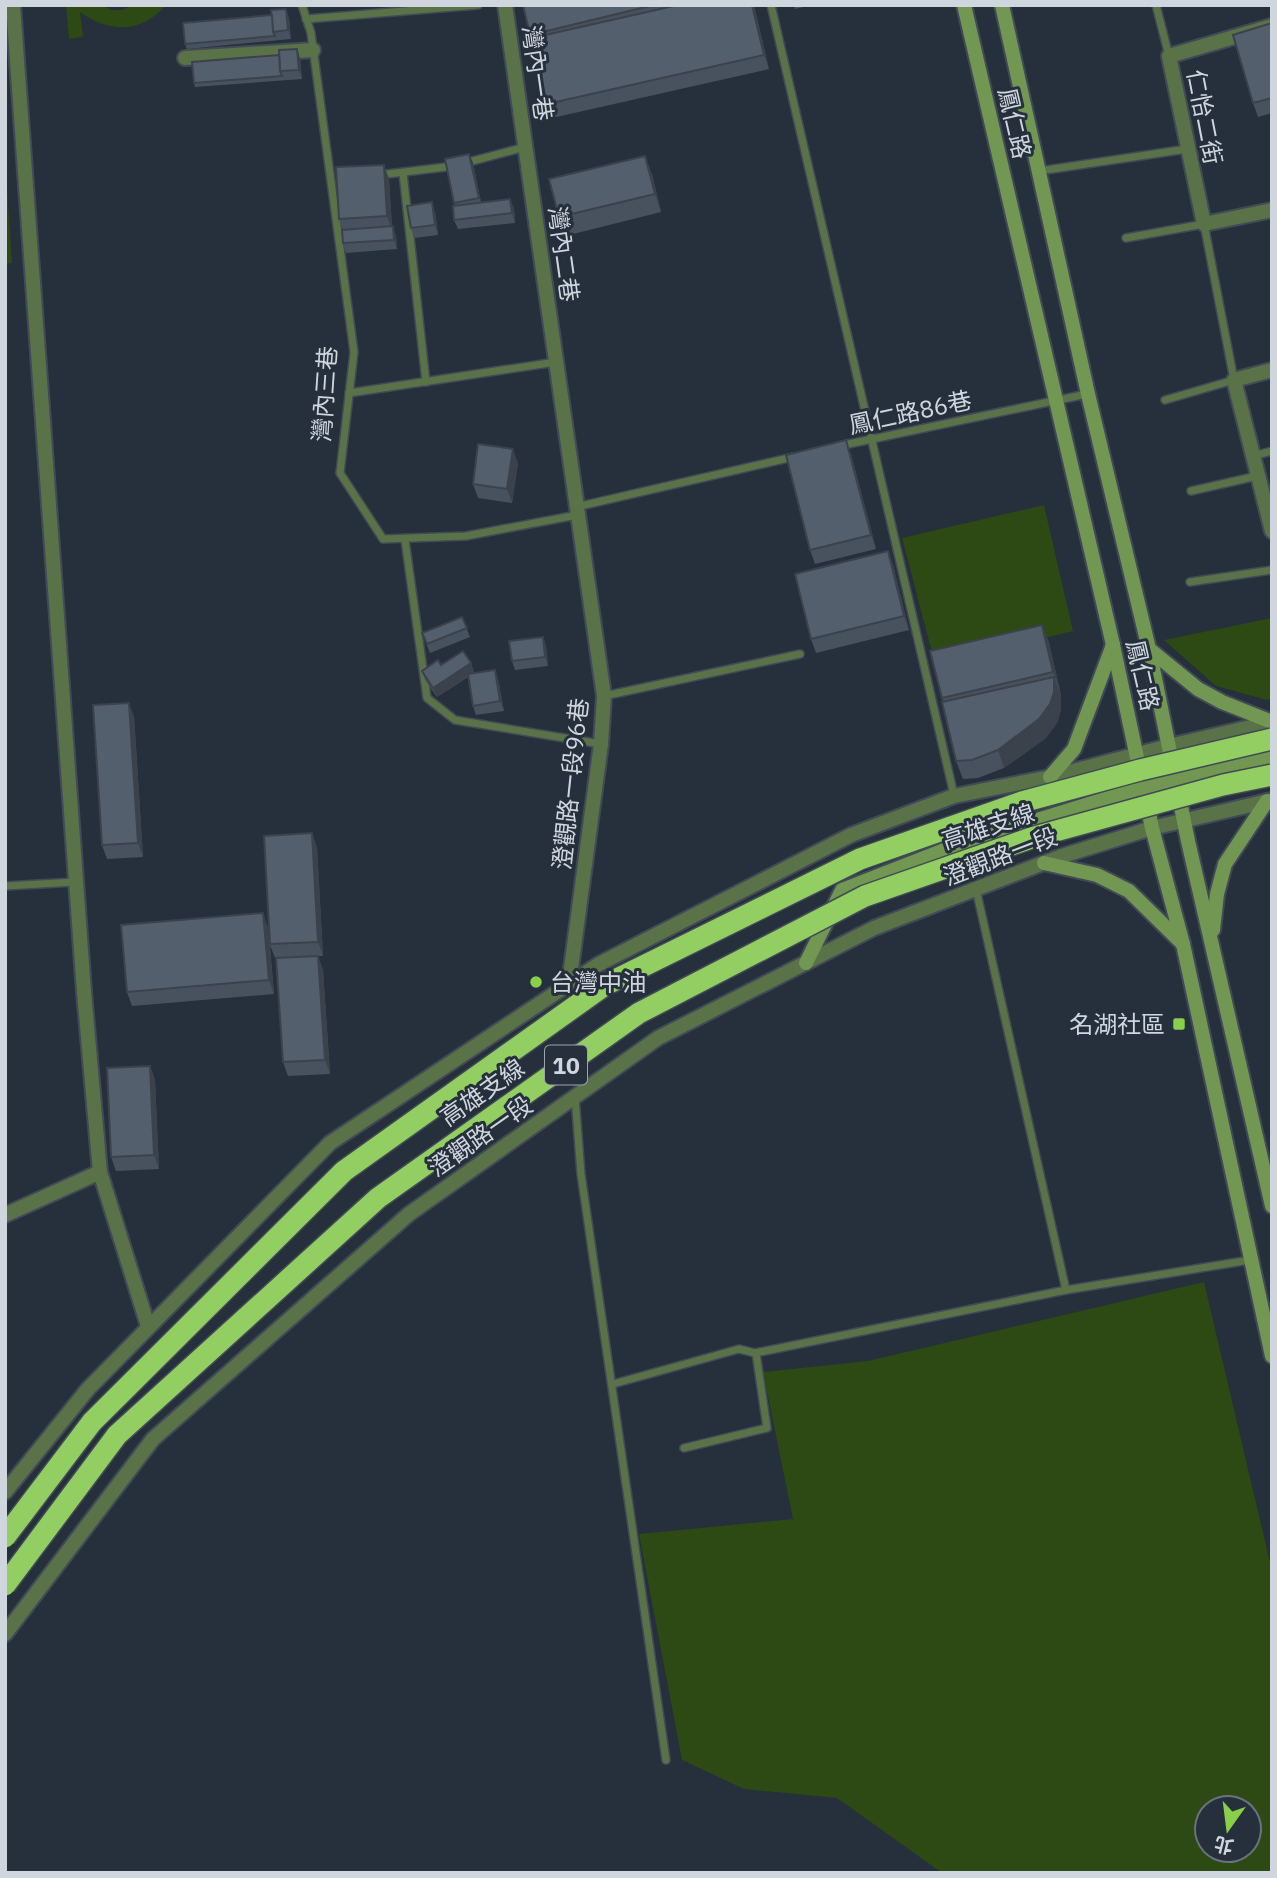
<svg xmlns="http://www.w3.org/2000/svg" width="1277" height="1878" font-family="'IBM Plex Sans','Noto Sans TC',sans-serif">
<rect width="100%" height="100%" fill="#262f3c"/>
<g fill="#2d4914" fill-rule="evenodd">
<path d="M66,5h35l11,5h10l11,-5h33c-25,29 -57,28 -86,7l3,25 -14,2z"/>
<polygon points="5,155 12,263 5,264"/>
<polygon points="1044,505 1073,631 935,664 902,538"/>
<polygon points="1272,618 1272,698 1267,700 1216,686 1164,640"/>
<path d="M1204,1282l68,289v302h-330l-105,-75 -93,-9 -62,-29 -43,-226 154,-15 -30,-147 105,-11zM1249,1808v42h-42v-42z"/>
</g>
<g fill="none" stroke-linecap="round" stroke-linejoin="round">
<g stroke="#414a56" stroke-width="10">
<g id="service">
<polyline points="302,5 311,33 354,352 340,473 383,539 466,536 577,515"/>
<polyline points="771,5 954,795"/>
<polyline points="1156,5 1169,56"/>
<polyline points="306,19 478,5"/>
<polyline points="465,163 525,147"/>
<polyline points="1039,171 1187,149"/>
<polyline points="403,173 426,382"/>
<polyline points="379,175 454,166"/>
<polyline points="1126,238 1204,224 1234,380 1165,400"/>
<polyline points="349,393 556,362"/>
<polyline points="839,446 1087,394"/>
<polyline points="1253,456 1272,451"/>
<polyline points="1191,491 1257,476"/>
<polyline points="576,507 793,457"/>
<polyline points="405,540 427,698 455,720 601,744"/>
<polyline points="1190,582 1272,570"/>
<polyline points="604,696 800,654"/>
<polyline points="5,886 75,882"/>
<polyline points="976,889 1066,1290"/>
<polyline points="575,1097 581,1174 666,1760"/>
<polyline points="613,1384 739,1349 755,1353 1066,1290 1250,1260"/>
<polyline points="684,1448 767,1428 756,1353"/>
</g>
</g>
<g stroke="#414a56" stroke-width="18">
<g id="minor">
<polyline points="13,5 84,992 100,1172 148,1326"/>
<polyline points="505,5 604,696 601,744 569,984"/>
<polyline points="1272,26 1169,56 1204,224 1272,210"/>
<polyline points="185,58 313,50"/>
<polyline points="1272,370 1234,380 1272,531"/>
<polyline points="5,1215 100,1172"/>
</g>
</g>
<g stroke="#414a56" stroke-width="18">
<g id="tertiary">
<polyline points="5,1492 88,1389 330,1143 599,964 851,835 954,796 1050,777 1169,746 1272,722"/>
<polyline points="5,1634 153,1439 409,1214 658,1038 874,928 1062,856 1152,828 1272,800"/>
</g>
</g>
<g stroke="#414a56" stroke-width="18">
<g id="secondary">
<polyline points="964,5 1113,645 1152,828 1183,944 1272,1356"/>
<polyline points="1002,5 1088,394 1149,649 1188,841 1272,1206"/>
<polyline points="1149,649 1198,689 1222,702 1272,722"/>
<polyline points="1050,777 1074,749 1113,645"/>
<polyline points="1147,800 1176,779 1272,757"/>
<polyline points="1044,863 1097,875 1129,891 1183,944"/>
<polyline points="1213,930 1217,894 1225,864 1267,801"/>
<polyline points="806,963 842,890 957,845 1144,787 1174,768"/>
</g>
</g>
<use href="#service" stroke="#5a7248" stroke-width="7"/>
<use href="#minor" stroke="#5a7248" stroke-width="14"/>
<use href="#tertiary" stroke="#5a7248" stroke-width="14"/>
<use href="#secondary" stroke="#719753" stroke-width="14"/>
<g stroke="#414a56" stroke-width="24" stroke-linecap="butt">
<g id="motorway-bridge">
<polyline points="5,1537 92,1422 344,1171 605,985 860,859 1022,802 1140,770 1272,739"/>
<polyline points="5,1585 117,1435 378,1198 639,1013 865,896 1034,837 1223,785 1272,775"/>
</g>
</g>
<use href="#motorway-bridge" stroke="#92ce61" stroke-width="21"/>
</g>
<g fill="#48525e">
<polygon points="523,5 754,5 769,69 552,118 547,104 535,48 530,35"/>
<polygon points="794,5 812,5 795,9"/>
<polygon points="289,18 291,39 187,49 185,44"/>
<polygon points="1272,23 1272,113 1258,117 1253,103"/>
<polygon points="300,58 302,79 195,87 194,83"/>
<polygon points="469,154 473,163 481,202 514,208 515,223 458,229 454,220 455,205 445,159"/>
<polygon points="652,174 661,212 565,236 559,217"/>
<polygon points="389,179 392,227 396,236 397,249 346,253 343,243 343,230 339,219"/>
<polygon points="435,212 438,235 414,238 411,228"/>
<polygon points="851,454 876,549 815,564 810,550"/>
<polygon points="518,463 512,503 478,498 473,484"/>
<polygon points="888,551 893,565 909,630 816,653 811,639"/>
<polygon points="462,617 470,637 430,653 422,633"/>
<polygon points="1042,625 1049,643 1061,695 1061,710 1057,723 1046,738 1004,768 978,778 963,779 956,761 942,698"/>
<polygon points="543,637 546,646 548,666 515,670 512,661"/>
<polygon points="471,663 474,672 473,673 498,679 504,711 476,715 473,706 468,677 437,697 425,680 422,671 441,665"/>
<polygon points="134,716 143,857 107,859 102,845"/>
<polygon points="317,847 323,956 318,956 323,970 330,1074 288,1076 283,1062 291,957 275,958 270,945 274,994 132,1006 127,992 268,927 270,944"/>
<polygon points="150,1066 155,1080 159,1169 116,1171 111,1157"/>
</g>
<g fill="#3b424c">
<polygon points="752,5 754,5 769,69 764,55"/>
<polygon points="286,9 289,18 291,39 288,30"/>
<polygon points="297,49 300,58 302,79 299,70"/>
<polygon points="469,154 473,163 482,207 479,198"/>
<polygon points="645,156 652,174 661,212 655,194"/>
<polygon points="384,165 389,179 392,230 387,216"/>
<polygon points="510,199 514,208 515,223 512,213"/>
<polygon points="432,202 435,212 438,235 435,225"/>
<polygon points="393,226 396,236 397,249 394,240"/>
<polygon points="846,440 851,454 876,549 871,535"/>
<polygon points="513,449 518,463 512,503 507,489"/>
<polygon points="888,551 893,565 909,630 904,616"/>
<polygon points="1042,625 1049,643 1060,690 1053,672"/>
<polygon points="543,637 546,646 548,666 545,657"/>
<polygon points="471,663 474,672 437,697 433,688"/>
<polygon points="495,670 498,679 504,711 500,701"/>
<polygon points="1054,677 1061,695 1061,710 1057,723 1046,738 1004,768 998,750"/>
<polygon points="129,703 134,716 143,857 138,843"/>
<polygon points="312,833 317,847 323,956 318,942"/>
<polygon points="263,913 268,927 274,994 269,980"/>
<polygon points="318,956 323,970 330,1074 325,1060"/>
<polygon points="150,1066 155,1080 159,1169 154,1155"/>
</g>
<g fill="#545f6d" stroke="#3b424c" stroke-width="2">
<polygon points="523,5 654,5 530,35"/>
<polygon points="678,5 752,5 764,55 547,104 532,38"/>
<polygon points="286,9 288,30 273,32 271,10"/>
<polygon points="272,15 273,32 275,36 185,44 183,23"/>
<polygon points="1272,23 1272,98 1253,103 1233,35"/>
<polygon points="297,49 299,70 280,71 279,50"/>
<polygon points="279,55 280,71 282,76 194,83 192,62"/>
<polygon points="469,154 479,198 454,203 445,159"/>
<polygon points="645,156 655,194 559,217 549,179"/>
<polygon points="384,165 387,216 339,219 336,167"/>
<polygon points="510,199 512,213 454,220 453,206"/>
<polygon points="432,202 435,225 411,228 407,206"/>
<polygon points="393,226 394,240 343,243 342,230"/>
<polygon points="846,440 871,535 810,550 786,455"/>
<polygon points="478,444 513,449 507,489 473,484"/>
<polygon points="888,551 904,616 811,639 795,574"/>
<polygon points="462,617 467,628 427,644 422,633"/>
<polygon points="1042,625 1053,672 942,698 930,651"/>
<polygon points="543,637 545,657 512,661 509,641"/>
<polygon points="463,651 471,663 433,688 422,671 438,660 441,665"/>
<polygon points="495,670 500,701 473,706 468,674"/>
<polygon points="1054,677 1054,692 1050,704 1039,719 998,750 972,760 956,761 942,702"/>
<polygon points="129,703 138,843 102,845 93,705"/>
<polygon points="312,833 318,942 270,944 264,836"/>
<polygon points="263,913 269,980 127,992 121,925"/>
<polygon points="318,956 325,1060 283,1062 276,958"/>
<polygon points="150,1066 154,1155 111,1157 107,1068"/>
</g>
<g fill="#89cf49" stroke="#262f3c" stroke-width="2.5">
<circle cx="536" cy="982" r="7"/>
<rect x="1172" y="1017" width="14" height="14" rx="3.5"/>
</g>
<g text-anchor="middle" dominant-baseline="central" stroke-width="6" stroke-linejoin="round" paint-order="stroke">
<rect fill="#262f3c" stroke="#9da4ad" stroke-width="2" x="545" y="1045.5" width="42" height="39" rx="5"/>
<g font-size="23" font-weight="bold" fill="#d0d6de">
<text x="566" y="1065">10</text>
</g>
<g font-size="24" fill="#d0d6de" stroke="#262f3c">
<text transform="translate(538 73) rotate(82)">灣內一巷</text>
<text transform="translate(1205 117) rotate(79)">仁怡二街</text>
<text transform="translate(1015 123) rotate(77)">鳳仁路</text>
<text transform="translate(564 254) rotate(82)">灣內二巷</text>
<text transform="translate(324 394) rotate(-86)">灣內三巷</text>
<text transform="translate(910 412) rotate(-12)">鳳仁路86巷</text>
<text transform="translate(1143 675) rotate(77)">鳳仁路</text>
<text transform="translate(570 784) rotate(-84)">澄觀路一段96巷</text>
<text transform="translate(988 826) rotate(-18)">高雄支線</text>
<text transform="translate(1000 856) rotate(-21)">澄觀路一段</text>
<text transform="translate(482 1092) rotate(-35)">高雄支線</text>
<text transform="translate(480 1136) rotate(-35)">澄觀路一段</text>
</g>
<g font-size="24" fill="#d0d6de" stroke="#262f3c" text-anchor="start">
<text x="550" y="982">台灣中油</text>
<text x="1165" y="1024" text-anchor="end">名湖社區</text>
</g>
</g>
<rect width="1277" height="1878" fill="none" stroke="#d0d6de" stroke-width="14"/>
<g transform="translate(1228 1829) rotate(194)"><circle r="33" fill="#262f3c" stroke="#6a727d" stroke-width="2"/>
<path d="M0-5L12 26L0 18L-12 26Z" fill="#89cf49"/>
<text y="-10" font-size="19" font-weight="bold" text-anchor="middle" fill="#d0d6de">北</text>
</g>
</svg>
